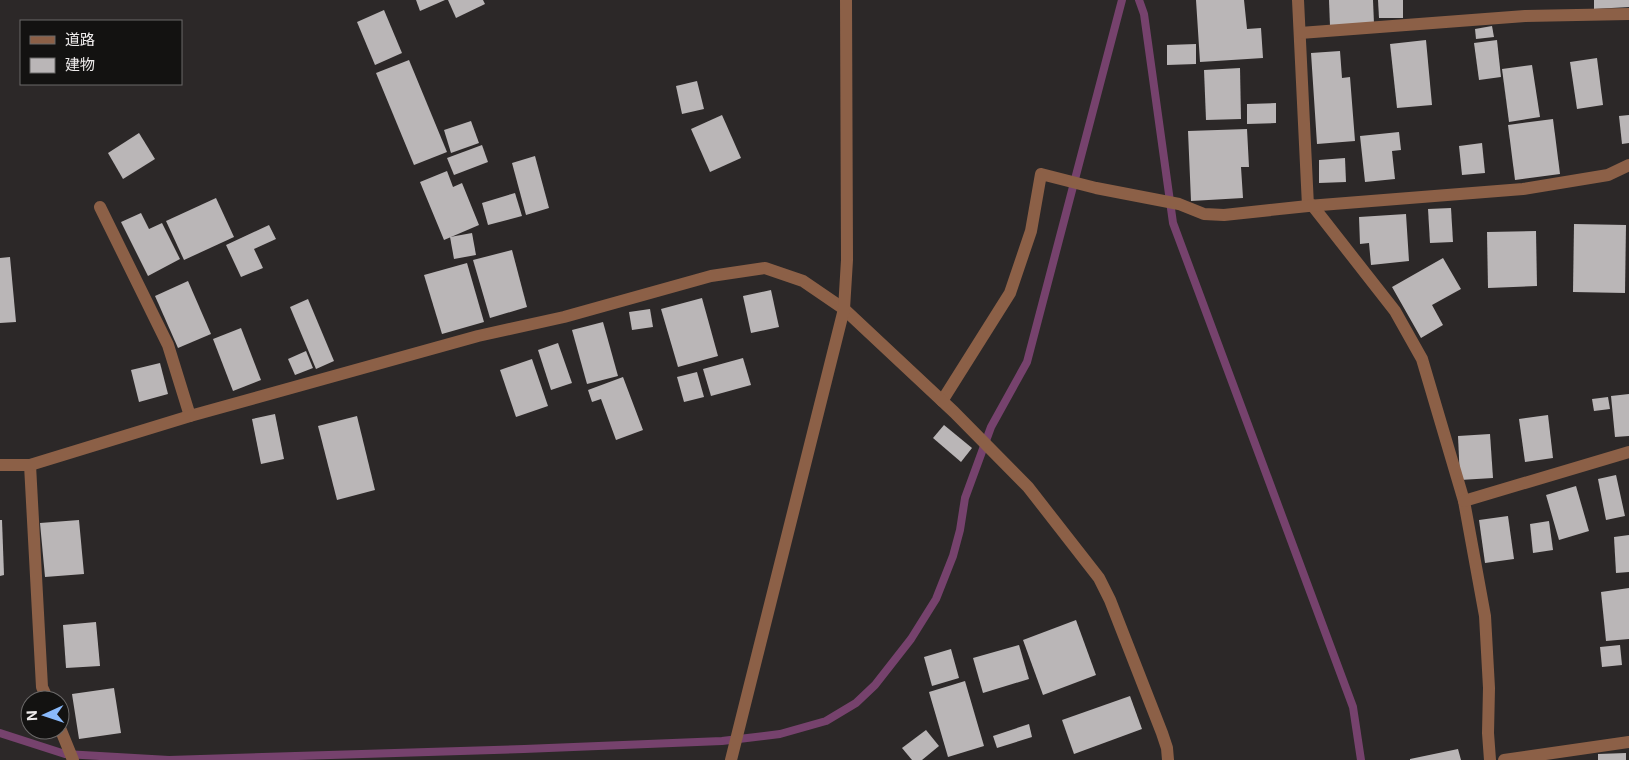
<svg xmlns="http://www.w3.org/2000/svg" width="1629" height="760" font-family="Inter,'Noto Sans JP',sans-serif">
<rect width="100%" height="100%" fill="#2c2828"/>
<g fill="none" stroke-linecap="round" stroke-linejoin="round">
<g stroke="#76426d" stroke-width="8">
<polyline points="1139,0 1144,14 1173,223 1353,707 1361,760"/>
<polyline points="0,733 65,754 169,760 524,749 722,741 780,734 826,721 856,703 875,685 911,639 936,599 953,556 960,530 965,498 991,427 1027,362 1122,0"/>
</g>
</g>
<g fill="#bab6b7">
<polygon points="416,0 445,0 420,11"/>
<polygon points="448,0 483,0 485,4 456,18"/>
<polygon points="1196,0 1244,0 1247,29 1261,28 1263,58 1200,62"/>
<polygon points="1329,0 1373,0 1374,24 1330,26"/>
<polygon points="1378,0 1403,0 1403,18 1379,18"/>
<polygon points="1594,0 1629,0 1629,7 1594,9"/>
<polygon points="384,10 402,53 375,65 357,22"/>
<polygon points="1492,26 1494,37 1476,39 1475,29"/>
<polygon points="1426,40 1432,105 1397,108 1390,44"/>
<polygon points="1497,40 1501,77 1479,80 1474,43"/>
<polygon points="1196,44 1196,64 1167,65 1167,45"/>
<polygon points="1340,51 1342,78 1350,77 1355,141 1317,144 1311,53"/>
<polygon points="1597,58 1603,105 1577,109 1570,62"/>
<polygon points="409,60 447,152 414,165 376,73"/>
<polygon points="1532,65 1540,117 1509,122 1502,69"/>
<polygon points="1240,68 1241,119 1206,120 1204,70"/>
<polygon points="697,81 704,109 682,114 676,86"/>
<polygon points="1276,103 1276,123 1247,124 1247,104"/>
<polygon points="722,115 741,158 710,172 691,129"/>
<polygon points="1629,115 1629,143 1622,144 1619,116"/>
<polygon points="1553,119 1560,174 1515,180 1508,125"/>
<polygon points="471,121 479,143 451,153 444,130"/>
<polygon points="1247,129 1249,167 1241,167 1243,198 1191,201 1188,131"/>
<polygon points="1399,132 1401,150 1392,151 1395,179 1365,182 1360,136"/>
<polygon points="139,133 155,159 123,179 108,153"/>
<polygon points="1482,143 1485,173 1462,175 1459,146"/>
<polygon points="482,145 488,162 454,175 447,158"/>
<polygon points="535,156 549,208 526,215 512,163"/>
<polygon points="1345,158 1346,182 1319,183 1319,160"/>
<polygon points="447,171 453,187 462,183 479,225 444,240 420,182"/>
<polygon points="515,193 522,216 488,225 482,203"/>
<polygon points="216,198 234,237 184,260 166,221"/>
<polygon points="1451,208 1453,242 1430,243 1428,209"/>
<polygon points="141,213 149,229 162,223 180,259 148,276 121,222"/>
<polygon points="1406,214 1409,261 1371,265 1369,243 1360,244 1359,217"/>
<polygon points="1574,224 1626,225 1625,293 1573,292"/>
<polygon points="269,225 276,239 254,249 263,268 241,277 226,245"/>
<polygon points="1536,231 1537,286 1488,288 1487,232"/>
<polygon points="472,233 476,255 454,259 450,237"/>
<polygon points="512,250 527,307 490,318 473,260"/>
<polygon points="10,257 16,322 0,323 0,258"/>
<polygon points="1443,258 1461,289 1432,305 1443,325 1421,338 1392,287"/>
<polygon points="467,263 484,322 442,334 424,275"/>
<polygon points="188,281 211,334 178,348 155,296"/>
<polygon points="771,290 779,327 751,333 743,296"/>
<polygon points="702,298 718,356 678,367 661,309"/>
<polygon points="308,299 334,361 316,369 290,307"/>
<polygon points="650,309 653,327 632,330 629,312"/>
<polygon points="603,322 618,376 587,384 572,330"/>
<polygon points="241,328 261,380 233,391 213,339"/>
<polygon points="558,343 572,383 551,390 538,350"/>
<polygon points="306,351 313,368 295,375 288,359"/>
<polygon points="743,358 751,385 711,396 703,369"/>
<polygon points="532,359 548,406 516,417 500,370"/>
<polygon points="160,363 168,394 139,402 131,370"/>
<polygon points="697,372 704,397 684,402 677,377"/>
<polygon points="623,377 643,430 616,440 601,399 592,402 588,390"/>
<polygon points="1629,394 1629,436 1615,437 1611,396"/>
<polygon points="1608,397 1610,409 1594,411 1592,399"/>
<polygon points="275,414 284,459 261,464 252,419"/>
<polygon points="1548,415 1553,458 1525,462 1519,419"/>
<polygon points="357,416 375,490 337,500 318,426"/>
<polygon points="944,425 972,448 961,462 933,438"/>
<polygon points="1490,434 1493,478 1460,480 1458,436"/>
<polygon points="1616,475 1625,516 1606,520 1598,479"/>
<polygon points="1576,486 1589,531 1559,540 1546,495"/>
<polygon points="1508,516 1514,559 1485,563 1479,520"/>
<polygon points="0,520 2,520 4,575 0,576"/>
<polygon points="79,520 84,574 45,577 40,523"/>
<polygon points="1549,521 1553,550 1533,553 1530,524"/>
<polygon points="1629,535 1629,572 1616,573 1614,537"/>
<polygon points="1629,588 1629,639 1606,641 1601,592"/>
<polygon points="1076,620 1096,675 1043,695 1023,640"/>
<polygon points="96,622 100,666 66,668 63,625"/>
<polygon points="1019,645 1029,679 983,693 973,658"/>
<polygon points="1620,645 1622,665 1602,667 1600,647"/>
<polygon points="951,649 959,678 932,686 924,657"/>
<polygon points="965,681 984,746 948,757 929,692"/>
<polygon points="114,688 121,733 79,739 72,694"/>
<polygon points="1130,696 1142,729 1074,754 1062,720"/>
<polygon points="1029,724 1032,737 997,748 993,736"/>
<polygon points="926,730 939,746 922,760 912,760 902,748"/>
<polygon points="1458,749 1461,760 1410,760 1410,759"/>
<polygon points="1626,753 1626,760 1598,760 1598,754"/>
</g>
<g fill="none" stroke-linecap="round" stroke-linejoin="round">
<g stroke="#8c6047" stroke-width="12">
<polyline points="30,465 42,687 48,700"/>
<polyline points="60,728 73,760"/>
</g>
<g stroke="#8c6047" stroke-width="12">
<polyline points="1298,0 1308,206"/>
<polyline points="1300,33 1525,16 1629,14"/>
<polyline points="1312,205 1395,311 1422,359 1464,501 1485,616 1489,688 1488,733 1490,760"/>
<polyline points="100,207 168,345 190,416"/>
<polyline points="942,401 1010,293 1031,231 1041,174 1096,188 1179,204 1204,214 1224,215 1308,206 1523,189 1608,175 1629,165"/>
<polyline points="0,465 30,465 190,416 478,336 564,317 711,276 765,268 803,281 844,309 954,412 1028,487 1099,578 1110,600 1162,733 1167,748 1168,760"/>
<polyline points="1464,501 1629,452"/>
<polyline points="731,760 844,309 847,260 846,0"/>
<polyline points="1504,760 1629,742"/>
</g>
</g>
<rect x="20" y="20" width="162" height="65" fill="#131211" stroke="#6b6969"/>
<rect x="30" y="36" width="25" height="8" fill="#8c6047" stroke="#6b6969"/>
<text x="65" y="45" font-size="15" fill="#efecec">道路</text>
<rect x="30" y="58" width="25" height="15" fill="#bab6b7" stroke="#6b6969"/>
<text x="65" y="70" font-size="15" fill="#efecec">建物</text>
<g transform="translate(45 715) rotate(267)"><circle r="24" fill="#131211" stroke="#6b6969"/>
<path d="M0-4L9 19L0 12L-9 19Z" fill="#8abafc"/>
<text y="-8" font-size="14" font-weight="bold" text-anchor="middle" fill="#efecec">N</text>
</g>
</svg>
